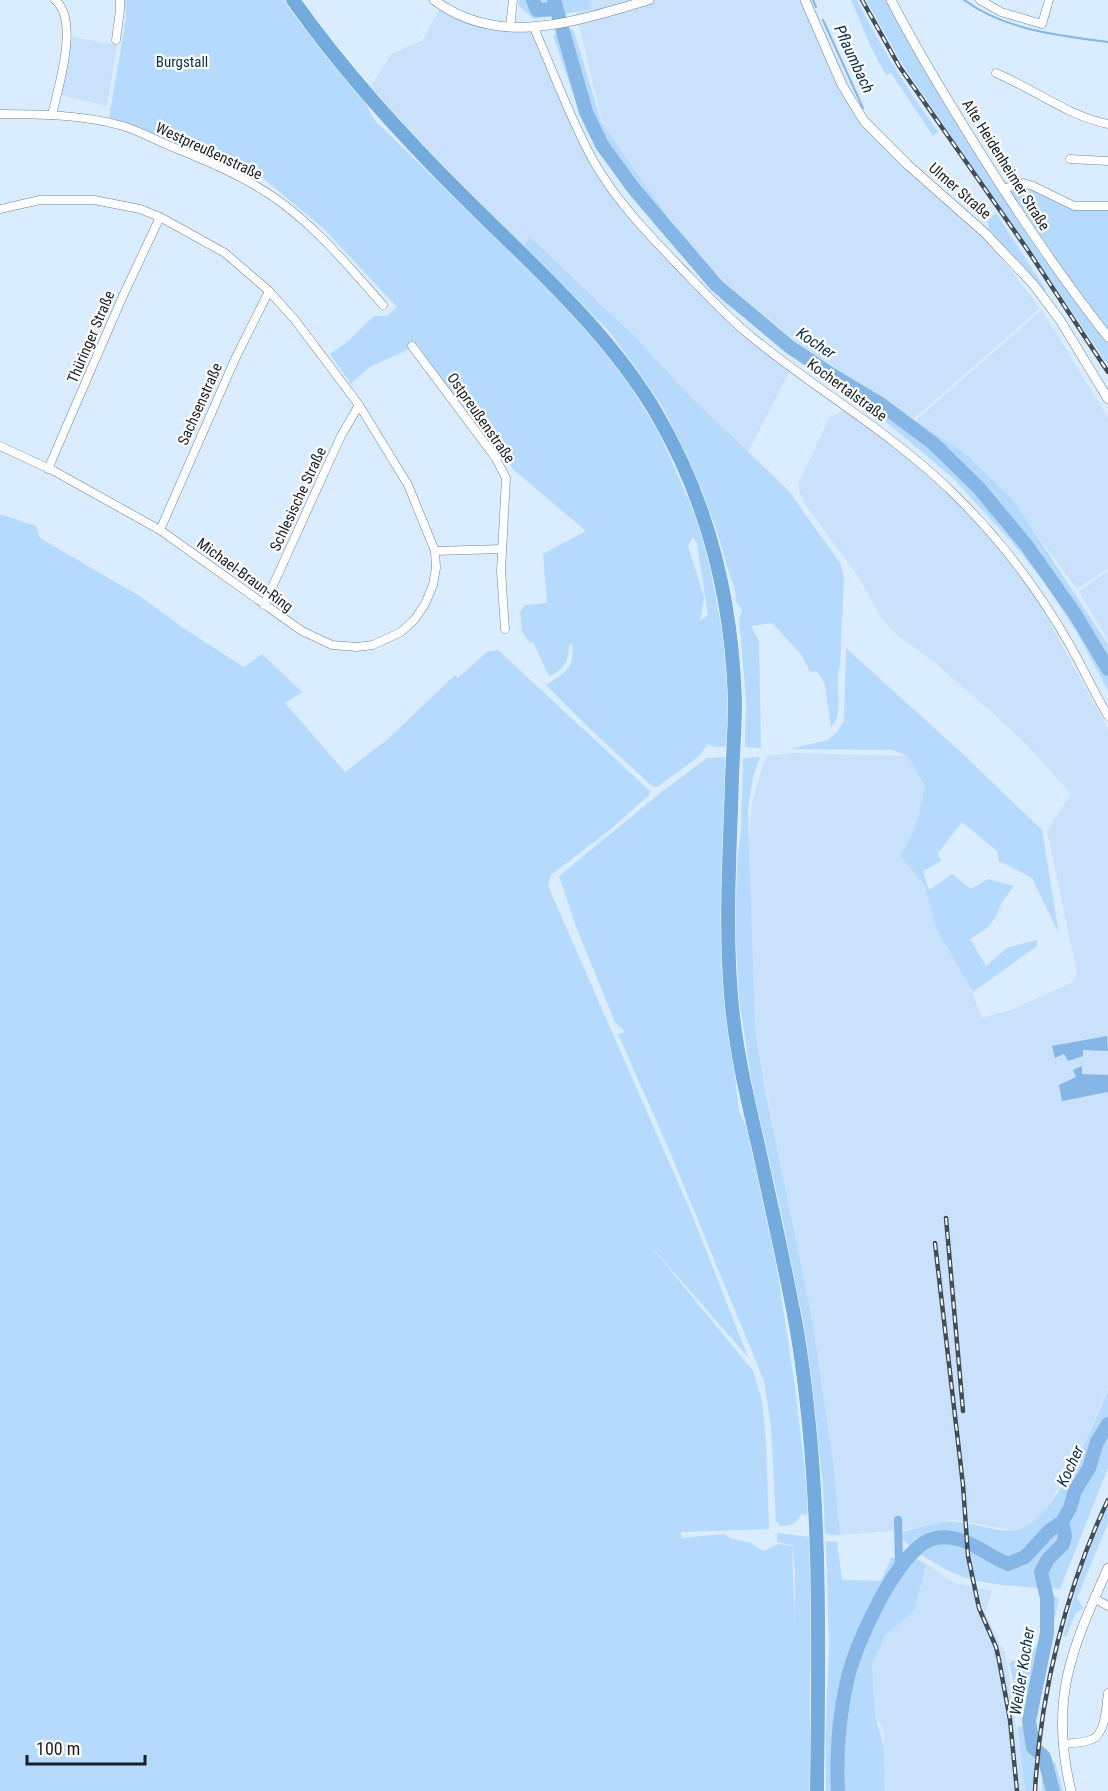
<svg xmlns="http://www.w3.org/2000/svg" width="1108" height="1791" font-family="'Roboto Condensed',sans-serif">
<rect width="100%" height="100%" fill="#daecff"/>
<g fill="#c9e1fa">
<polygon points="573,0 811,0 860,109 883,138 984,236 1040,308 912,420 840,378 710,270 652,196 603,126"/>
<polygon points="440,8 510,30 532,32 592,164 626,215 735,329 789,372 748,452 691,397 635,337 532,237 523,246 454,178 373,93 371,86 391,54 422,41"/>
<polygon points="72,37 117,45 107,106 60,95"/>
<polygon points="1042,310 1108,418 1108,568 1077,589 1015,506 915,421"/>
<polygon points="846,409 891,442 951,494 1015,567 1036,598 1108,729 1108,1387 1082,1449 1043,1513 1026,1526 1012,1530 954,1520 904,1530 840,1535 825,1410 755,1026 749,842 752,802 766,756 790,753 908,756 925,787 919,820 907,845 900,856 934,896 982,1018 1014,1009 1073,982 1077,973 1047,831 1071,794 1028,746 995,715 934,662 896,634 882,619 860,579 804,503 799,491 799,482 830,417"/>
<polygon points="1108,571 1108,640 1079,592"/>
<polygon points="926,1564 955,1583 992,1591 985,1614 1006,1655 1025,1791 885,1791 884,1731 875,1714 872,1663 886,1634 915,1610"/>
</g>
<g fill="#b6dafe" fill-rule="evenodd">
<path d="M125,0h159c27,43 69,77 92,122l192,185 53,64 38,62 34,77 13,37 21,109 2,90 -14,1 -7,-3 -10,13 -41,30 -5,-1 -61,-56 -45,-45c19,-13 29,-15 26,-41l-3,1c-1,17 -4,24 -20,31l-16,-34 -3,2 -8,-13 -2,-19 5,-7 22,-2 -4,-49 43,-23 -71,-60 -80,-100 -17,-26 -50,23 -17,16 -21,-30 16,-11 28,-27h13l10,-9 -73,-78 -61,-51 -44,-21 -110,-38 17,-101zM693,537l4,6 11,72 -8,6 4,-24 -16,-51z"/>
<polygon points="519,0 590,0 592,9 534,19 518,5"/>
<path d="M851,0h6c23,46 51,90 81,132l-5,4 -42,-63 -5,2 -15,-28z"/>
<polygon points="866,0 893,0 1024,229 1046,263 1003,189 1023,183 1073,206 1108,206 1108,365 902,64"/>
<polygon points="572,29 574,31 601,122 669,219 734,295 836,376 914,420 967,455 1014,501 1108,645 1108,691 1078,634 1043,580 1011,541 953,478 879,416 775,342 724,302 656,226 607,162 581,116 553,36 556,33"/>
<polygon points="996,213 1046,290 1044,291 989,229 987,220"/>
<path d="M531,237l104,100 56,60 97,93 52,73 4,14 -4,89c-7,19 6,45 -9,61l-6,-42 -8,-14 -7,1 -9,-18 -29,-31 -21,3 8,15 2,107 -16,-1 1,-49 -7,-79 3,-9 -6,-8 -1,-13 -7,-19 -12,-42 -28,-69 -25,-51 -25,-37 -29,-40 -86,-85z"/>
<polygon points="0,514 36,526 40,538 141,597 189,632 244,667 262,654 302,692 285,703 345,772 388,739 455,675 458,678 487,652 498,650 650,791 649,795 611,829 551,875 548,886 693,1217 748,1357 649,1244 753,1371 762,1401 766,1442 769,1529 681,1532 681,1538 724,1534 730,1538 751,1543 763,1551 779,1544 792,1546 795,1623 795,1571 792,1545 777,1542 777,1533 810,1537 814,1642 810,1680 810,1791 0,1791"/>
<path d="M846,648l117,106 79,76 17,104 -27,-56 -33,-17 -2,-10 -35,-29 -24,31 3,8 -18,10 6,19 23,-16 19,15 17,-10 26,7 -12,16 -7,16 -9,11 -16,10 16,27 21,-18 30,-8v6l-64,46 -37,-64 -11,-42 -25,-30c15,-22 20,-44 25,-69l-17,-31 -16,-6 -102,-1 38,-9 9,-8 7,-11z"/>
<path d="M728,757l-5,84v89l10,129 6,52 10,22 4,21 5,13 13,63 23,150 15,125 -2,10 -6,-1c-5,10 -10,12 -21,12l-4,-5 -5,-94 -7,-46 -94,-229 -52,-118 7,-2 -10,-10 -38,-93 -18,-53 100,-82 48,-36z"/>
<polygon points="760,757 753,777 748,808 755,1026 766,1094 812,1320 833,1462 840,1535 825,1534 823,1485 803,1321 779,1203 753,1091 739,998 735,928 737,863 741,831 743,758"/>
<path d="M1108,1390v78l-48,121c-30,-2 -74,-3 -102,-14 -20,-8 -39,-22 -55,-35l-1,-8c17,-4 38,-12 54,-10 18,1 42,11 59,8 40,-6 78,-105 93,-140z"/>
<polygon points="1108,1505 1108,1523 1077,1598 1083,1608 1075,1614 1066,1637 1063,1636 1083,1565"/>
<polygon points="826,1541 837,1542 842,1580 881,1581 891,1558 913,1557 926,1564 915,1610 886,1634 872,1663 875,1714 884,1748 885,1791 826,1791 826,1719 829,1648"/>
<polygon points="1050,1596 1059,1598 1045,1663 1043,1665 1036,1694 1034,1723 1038,1737 1034,1791 1025,1791 1017,1726 1025,1727 1027,1682 1014,1683 1009,1663 1043,1643"/>
<polygon points="1055,1762 1063,1791 1042,1791 1042,1763"/>
</g>
<g fill="#85b6e5">
<polygon points="1107,1036 1108,1051 1083,1050 1083,1056 1068,1061 1064,1054 1055,1058 1052,1046"/>
<polygon points="1082,1066 1082,1074 1108,1075 1108,1092 1062,1101 1059,1085 1076,1077 1073,1070"/>
</g>
<g fill="none" stroke-linecap="round" stroke-linejoin="round">
<g stroke="#85b6e5" stroke-width="2">
<polyline points="813,0 816,7"/>
<path d="M964,0c41,30 93,35 143,42"/>
<polyline points="823,20 863,108"/>
</g>
<polyline stroke="#85b6e5" stroke-width="8" points="898,1520 899,1567"/>
<g stroke="#85b6e5" stroke-width="14">
<polyline points="533,0 537,10 556,9"/>
<polyline points="554,0 586,112 602,145 634,189 716,285 790,347 832,375 882,405 934,444 978,487 1027,546 1075,614 1108,669"/>
<path d="M838,1791c-2,-36 1,-74 9,-110 7,-34 52,-137 89,-143 29,-5 47,16 72,26l17,-7 25,-27 12,-8 8,-14 5,-17 14,-23 8,-26 11,-18"/>
<polyline points="1053,1791 1044,1757 1033,1747 1029,1721 1047,1633 1047,1598 1041,1572 1048,1559 1063,1544 1065,1536 1062,1522"/>
</g>
<g stroke="#738394" stroke-width="9">
<g id="minor">
<polyline points="980,0 1001,12 1042,24 1049,0"/>
<polyline points="510,27 513,0"/>
<path d="M534,28c20,45 36,91 60,134 23,40 55,73 87,106 23,24 46,49 72,70 66,54 141,96 202,157 46,45 85,97 116,152 13,23 24,47 37,69"/>
<polyline points="116,40 120,10 120,0"/>
<path d="M996,73c38,16 72,43 112,51"/>
<path d="M0,114c41,0 84,1 123,12 16,5 31,13 47,20 35,14 71,29 102,50 43,29 77,71 111,109"/>
<path d="M52,115c6,-27 28,-95 3,-115"/>
<polyline points="1070,159 1108,161"/>
<polyline points="1003,189 1023,183 1033,186 1074,206 1108,206"/>
<polyline points="0,209 40,200 94,200 140,209 160,217 225,253 269,291 295,320 359,405 408,485 435,551 436,568 433,585 425,604 415,619 401,632 373,645 357,647 332,645 302,631 160,530 54,471 0,446"/>
<polyline points="412,346 495,457 506,478 501,571 505,629"/>
<polyline points="48,469 122,298 160,217"/>
<polyline points="160,530 236,357 269,291"/>
<polyline points="435,551 502,549"/>
<polyline points="264,605 341,436 359,405"/>
<polyline points="1094,1598 1108,1606"/>
<path d="M1063,1744c9,-1 21,-1 30,-5 13,-7 13,-33 15,-46"/>
</g>
</g>
<g stroke="#738394" stroke-width="10">
<g id="tertiary">
<path d="M434,0c67,50 144,20 215,0"/>
<polyline points="805,0 842,85 864,121 908,165 985,233 1033,284 1060,320 1108,399"/>
<path d="M891,0c26,51 55,98 85,146 41,66 84,130 132,191"/>
<path d="M1071,1791c-22,-91 0,-141 37,-223"/>
</g>
</g>
<g stroke="#fff" stroke-width="15">
<path id="trunk" d="M293,0c51,72 110,137 173,199 67,67 140,130 189,212 52,88 77,188 80,290 0,26 -2,52 -3,78 -2,72 -7,144 -1,216 4,52 16,103 28,154 13,61 27,121 38,182 25,153 22,306 20,460"/>
</g>
<use href="#minor" stroke="#fff" stroke-width="8"/>
<use href="#tertiary" stroke="#fff" stroke-width="9"/>
<use href="#trunk" stroke="#74abde" stroke-width="14"/>
<g stroke="#434d56" stroke-width="4.5">
<g id="rail">
<polyline points="862,0 899,66 1027,249 1108,372"/>
<polyline points="946,1218 963,1411"/>
<polyline points="935,1243 963,1485 968,1556 979,1608 996,1647 999,1660 1010,1720 1017,1791"/>
<path d="M1035,1791c5,-97 31,-203 73,-291"/>
</g>
</g>
<use href="#rail" stroke="#fff" stroke-width="2" stroke-dasharray="7" stroke-linecap="butt"/>
</g>
<g text-anchor="middle" dominant-baseline="central" stroke-width="4.5" stroke-linejoin="round" paint-order="stroke">
<g font-size="15" fill="#0b304f" stroke="#fff">
<text x="182" y="62">Burgstall</text>
</g>
<g font-size="15" fill="#171e24" stroke="#fff">
<text transform="translate(209 151) rotate(25)">Westpreußenstraße</text>
<text transform="translate(1006 165) rotate(58)">Alte Heidenheimer Straße</text>
<text transform="translate(960 191) rotate(41)">Ulmer Straße</text>
<text transform="translate(91 337) rotate(-67)">Thüringer Straße</text>
<text transform="translate(847 390) rotate(36)">Kochertalstraße</text>
<text transform="translate(200 404) rotate(-66)">Sachsenstraße</text>
<text transform="translate(481 418) rotate(55)">Ostpreußenstraße</text>
<text transform="translate(298 499) rotate(-65)">Schlesische Straße</text>
<text transform="translate(245 575) rotate(36)">Michael-Braun-Ring</text>
</g>
<g font-size="16" font-style="italic" fill="#092e4d" stroke="#fff">
<text transform="translate(854 59) rotate(65)">Pflaumbach</text>
<text transform="translate(816 343) rotate(34)">Kocher</text>
<text transform="translate(1070 1466) rotate(-65)">Kocher</text>
<text transform="translate(1022 1671) rotate(-81)">Weißer Kocher</text>
</g>
</g>
<path d="M27 1755v9h118v-9" fill="none" stroke="#171e24" stroke-width="3"/>
<text x="36" y="1755" font-size="18" fill="#171e24" stroke="#ffffff" stroke-width="4.5" paint-order="stroke">100 m</text>
</svg>
